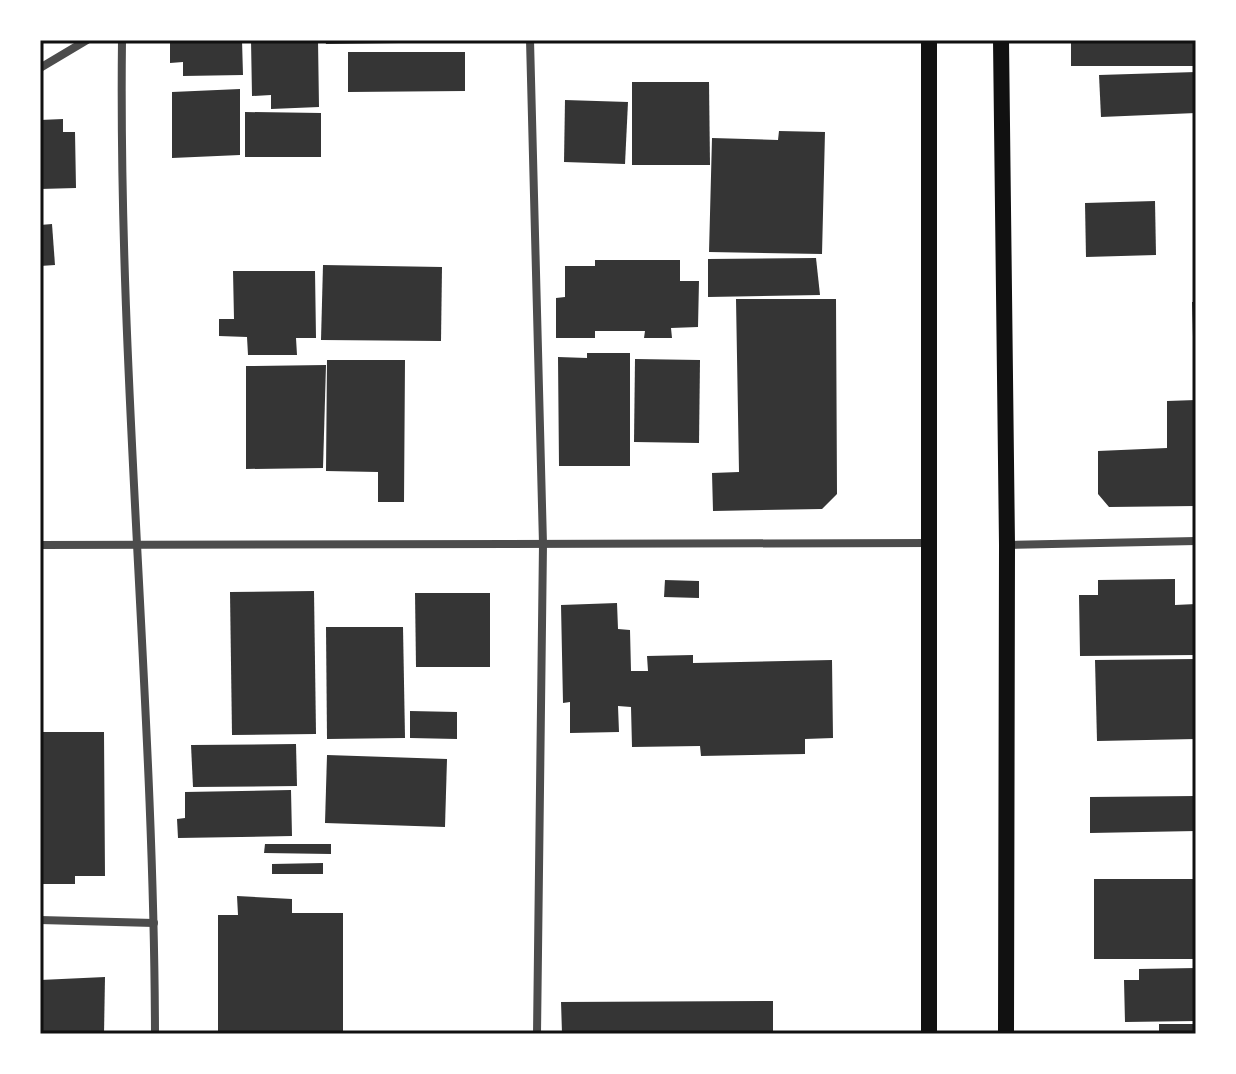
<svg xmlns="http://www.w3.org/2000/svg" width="1236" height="1074" font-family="Overpass,sans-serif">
<rect width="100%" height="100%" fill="#fff"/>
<g fill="#353535">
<polygon points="170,40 242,40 243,75 183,76 183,62 170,63"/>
<polygon points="251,40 318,40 319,107 271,109 271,95 252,96"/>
<polygon points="325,40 399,40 399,43 326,44"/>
<rect x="1071" y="40" width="125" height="26"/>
<polygon points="348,52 465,52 465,91 348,92"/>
<polygon points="1196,72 1196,113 1101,117 1099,75"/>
<polygon points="632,82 709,82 710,165 632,165"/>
<polygon points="240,89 240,155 172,158 172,92"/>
<polygon points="565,100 628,102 625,164 564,162"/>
<polygon points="245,112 321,113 321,157 245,157"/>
<polygon points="63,119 63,132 75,132 76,188 40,189 40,120"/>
<polygon points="779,131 825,132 822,254 709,252 712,138 778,140"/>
<polygon points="1155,201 1156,255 1086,257 1085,203"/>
<polygon points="52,224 55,265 40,266 40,225"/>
<polygon points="816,258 820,295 708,297 708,259"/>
<polygon points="595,260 680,260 680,281 699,281 698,327 671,328 672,338 644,338 645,331 595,331 595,338 556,338 556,298 565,297 565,266 595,266"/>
<polygon points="323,265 442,267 441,341 321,340"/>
<polygon points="233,271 315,271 316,338 296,338 297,355 248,355 247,337 219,336 219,319 234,319"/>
<polygon points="736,299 836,299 837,494 822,509 713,511 712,473 739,472"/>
<polygon points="1192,302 1196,302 1196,337 1193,337"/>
<polygon points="587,353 630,353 630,466 559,466 558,357 587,358"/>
<polygon points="635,359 700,360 699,443 634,442"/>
<polygon points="327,360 405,360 404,502 378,502 378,472 326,471"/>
<polygon points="326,365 323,468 246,469 246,366"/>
<polygon points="1196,400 1196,506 1109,507 1098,494 1098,451 1167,448 1167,401"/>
<polygon points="1175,579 1175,605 1196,604 1196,655 1080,656 1079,595 1098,595 1098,580"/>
<polygon points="665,580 699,581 699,598 664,597"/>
<polygon points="314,591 316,734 232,735 230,592"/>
<polygon points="415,593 490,593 490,667 416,667"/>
<polygon points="617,603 618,629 630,630 631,671 648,671 647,656 693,655 693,663 832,660 833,738 805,739 805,754 701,756 700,746 632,747 631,707 618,706 619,732 570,733 570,702 563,703 561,605"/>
<polygon points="326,627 403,627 405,738 327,739"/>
<polygon points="1196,659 1196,739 1097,741 1095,660"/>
<polygon points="410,711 457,712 457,739 410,738"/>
<polygon points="40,732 104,732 105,876 75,876 75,884 40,884"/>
<polygon points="296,744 297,786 193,787 191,745"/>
<polygon points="327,755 447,759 445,827 325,823"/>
<polygon points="291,790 292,836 178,838 177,819 185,818 185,792"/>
<polygon points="1196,796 1196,831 1090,833 1090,797"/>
<polygon points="265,844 331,844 331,854 264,853"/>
<polygon points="323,863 323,874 272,874 272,864"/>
<rect x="1094" y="879" width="102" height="80"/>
<polygon points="237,896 292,899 292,913 343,913 343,1034 218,1034 218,915 238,915"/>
<polygon points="1196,968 1196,1021 1125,1022 1124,980 1139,980 1139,969"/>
<polygon points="105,977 104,1034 40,1034 40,980"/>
<polygon points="773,1001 773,1034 562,1034 561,1002"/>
<rect x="1159" y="1024" width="37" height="10"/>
</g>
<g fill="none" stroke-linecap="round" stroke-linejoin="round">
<g stroke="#4c4c4c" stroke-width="8">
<path d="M122,40c-4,332 32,662 33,994"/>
<polyline points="530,40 543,544 537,1034"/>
<polyline points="40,68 87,40"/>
<polyline points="40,545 930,543"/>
<polyline points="1008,545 1196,541"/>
<polyline points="40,920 154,923"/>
</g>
<g stroke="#111" stroke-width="16">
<polyline points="1001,40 1007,545 1006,1034"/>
<polyline points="929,1034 929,40"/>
</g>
</g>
<rect width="1236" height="1074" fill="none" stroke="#ffffff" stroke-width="84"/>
<rect x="42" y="42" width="1152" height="990" fill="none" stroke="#111" stroke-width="3"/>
</svg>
